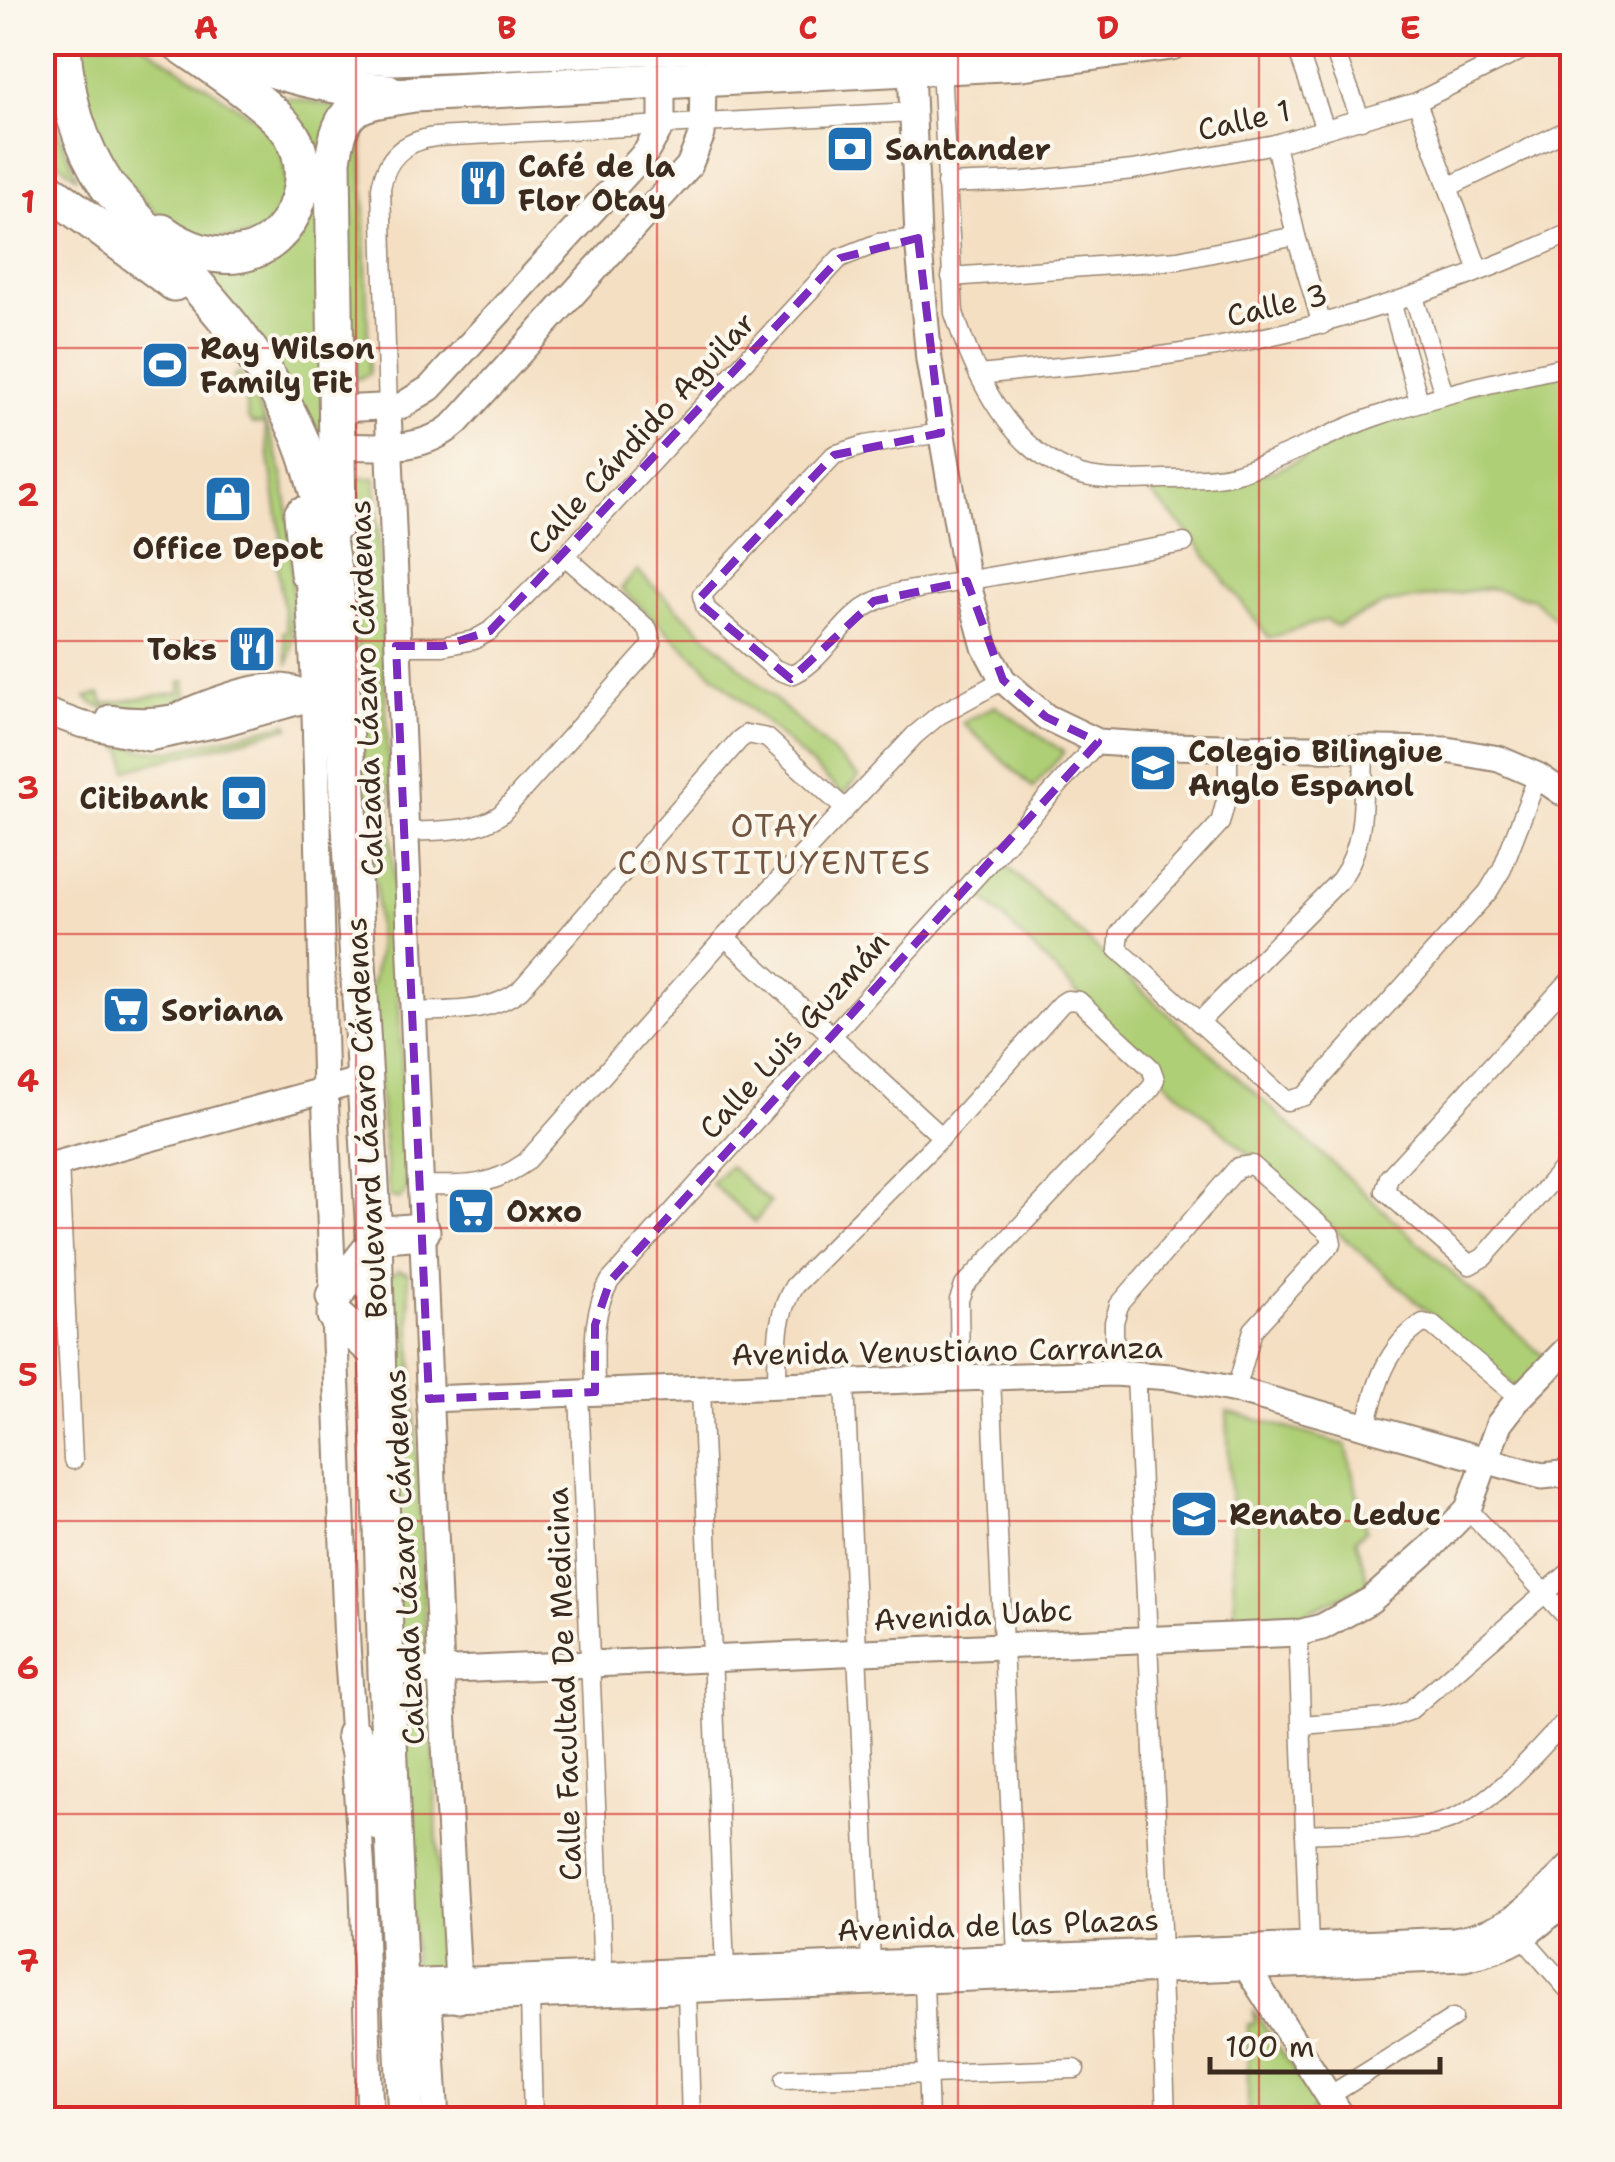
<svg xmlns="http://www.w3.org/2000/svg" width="1615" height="2162" font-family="'Shantell Sans',sans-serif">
<rect width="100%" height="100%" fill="#fbf7ec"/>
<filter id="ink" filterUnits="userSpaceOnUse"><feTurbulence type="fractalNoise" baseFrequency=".01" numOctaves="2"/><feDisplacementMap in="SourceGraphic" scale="20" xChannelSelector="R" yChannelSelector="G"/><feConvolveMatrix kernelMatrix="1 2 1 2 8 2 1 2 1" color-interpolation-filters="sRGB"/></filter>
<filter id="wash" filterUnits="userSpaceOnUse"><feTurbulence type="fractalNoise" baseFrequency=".0048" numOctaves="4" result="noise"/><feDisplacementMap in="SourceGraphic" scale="40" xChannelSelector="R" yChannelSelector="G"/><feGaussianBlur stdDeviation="2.25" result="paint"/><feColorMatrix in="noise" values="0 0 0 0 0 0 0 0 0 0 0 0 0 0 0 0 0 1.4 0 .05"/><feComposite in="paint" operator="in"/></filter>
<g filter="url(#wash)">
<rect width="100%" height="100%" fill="#f4dfc3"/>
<g fill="#afcf76" stroke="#757c4a" stroke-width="2.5">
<polygon points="43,42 46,82 54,120 77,178 43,149"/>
<path d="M79,43h62l126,83 19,20 8,34 -29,55 -72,6c-51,-36 -89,-75 -107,-137 -5,-19 -5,-42 -7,-61z"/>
<polygon points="279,96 338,107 327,499 194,263 290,238"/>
<polygon points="362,120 369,374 358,379 348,374 340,179"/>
<polygon points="1572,367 1572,635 1532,598 1489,588 1388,603 1337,626 1325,620 1269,638 1187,531 1144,486 1196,484 1275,471 1420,403"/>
<path d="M236,373h4c49,82 53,144 52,239 0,19 2,35 -4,53l-5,-33 4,-2 -10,-66 3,-1 -2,-12 5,-2 -19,-126 -11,1 -5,-5 -5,-34 -10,-8z"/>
<polygon points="350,478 376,478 407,1182 407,1190 400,1199 389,1196 370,992 378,954 376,885 366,852"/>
<polygon points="637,571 859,777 843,794 621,589"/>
<path d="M185,681l2,14c-16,18 -86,24 -101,2l14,-3 4,10 76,-12v-10z"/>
<polygon points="995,706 1064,752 1033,788 963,723"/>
<polygon points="287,723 289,727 127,770 124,751 115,742 144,750 171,751"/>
<polygon points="1004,864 1545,1358 1516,1389 1160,1076 979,894"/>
<polygon points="729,1166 770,1203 755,1222 711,1183"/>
<polygon points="398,1270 408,1273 427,1658 417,1664 404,1659 398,1643 388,1277"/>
<polygon points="1227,1411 1346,1445 1366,1530 1356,1539 1369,1584 1302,1614 1235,1617"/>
<polygon points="408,1687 421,1688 432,1704 442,1975 419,1977 414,1966 401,1698"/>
<polygon points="1254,2011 1320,2109 1311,2111 1312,2119 1248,2119 1248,2024 1254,2024"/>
</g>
</g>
<g filter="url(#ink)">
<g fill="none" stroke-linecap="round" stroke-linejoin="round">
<g stroke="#988470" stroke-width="21">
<g id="street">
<polyline points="1295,42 1325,129"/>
<polyline points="1331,42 1361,120"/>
<path d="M941,67l13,246c21,64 57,141 127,162 25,7 57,5 83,4 25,-1 52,1 76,-7 47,-14 88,-39 134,-55 65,-23 131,-37 198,-52"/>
<polyline points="1417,102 1479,271"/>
<polyline points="1275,144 1296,236 1322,325"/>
<polyline points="946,184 1025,181 1133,170 1275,144 1417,102 1538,42"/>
<polyline points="1448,187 1572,128"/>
<polyline points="951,277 1178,260 1296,236"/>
<polyline points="1414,297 1444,394"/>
<polyline points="1392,305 1419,401"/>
<path d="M979,375c79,-9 159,-13 237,-28 124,-23 242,-62 356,-115"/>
<path d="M388,409l-7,-221c5,-31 24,-47 54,-51l478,-25"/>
<path d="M941,433l-76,12 -31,10 -132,140 4,14 69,60 16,6c26,-9 44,-43 66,-61 13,-12 27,-17 44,-22l283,-49"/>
<polyline points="396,646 443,646 474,640 490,631 565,556 840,258 878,243 918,238"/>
<polyline points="1228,746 1228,793 1220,823 1128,923 1120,933 1118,949 1287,1101 1305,1096 1488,892 1502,869 1538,776"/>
<path d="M405,832c31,-2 70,1 96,-18l147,-164 4,-7 -4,-14 -83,-73"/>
<polyline points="725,937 942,1137"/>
<polyline points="1572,978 1389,1177 1385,1191 1470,1265 1484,1257 1572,1158"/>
<path d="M412,1012c37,-2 77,2 108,-22l219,-250 8,-6 20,4 77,70"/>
<path d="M1199,1022l141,-142c28,-38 22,-86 24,-131"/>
<polyline points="59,1164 73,1460"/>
<path d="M420,1185c43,1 69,3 106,-23l199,-225 190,-202 24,-20 64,-35"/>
<polyline points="1114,1373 1114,1322 1119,1305 1238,1167 1252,1165 1330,1234 1332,1243 1253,1330 1236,1390"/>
<polyline points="1136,1375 1162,1951"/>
<polyline points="991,1378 1017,1957"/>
<polyline points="845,1383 871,1963"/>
<path d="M777,1386c1,-37 -3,-67 17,-100l148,-149 119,-133 6,-4 12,1 72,67 4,11 -4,9 -187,198 -5,14 1,78"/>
<polyline points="701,1389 725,1969"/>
<polyline points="579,1392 603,1974"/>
<path d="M595,1392c0,-38 -5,-77 15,-111l488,-539"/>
<path d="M1366,1427c10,-41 19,-79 57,-104l9,2 87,73"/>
<polyline points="1468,1509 1572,1623"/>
<polyline points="1298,1633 1309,1946"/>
<polyline points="1302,1725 1388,1718 1409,1711 1572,1570"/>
<path d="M1305,1834c42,-3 99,1 139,-12 51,-16 92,-71 128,-108"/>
<polyline points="1517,1931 1572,1994"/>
<polyline points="1161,1972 1166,2119"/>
<polyline points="924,1982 929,2120"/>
<polyline points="687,1991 691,2120"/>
<polyline points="530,1997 533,2120"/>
<polyline points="785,2079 1075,2069"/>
<polyline points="1329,2096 1453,2018"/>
</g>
</g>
<g stroke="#988470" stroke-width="29">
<g id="secondary">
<polyline points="911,69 918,238 929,360 967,581 985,647 1003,680 1046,717 1098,742 1161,746 1447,750 1499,759 1538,776 1572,799"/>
<polyline points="338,409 401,406 430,388 646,152 662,124 662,83"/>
<polyline points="388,409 441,1672 459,2000"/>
<path d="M337,446c43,1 85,7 119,-23l233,-257 13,-32 1,-53"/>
<polyline points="308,573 314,676 325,1090 347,1645 363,1890 370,2120"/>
<polyline points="42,710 80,724 149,738 223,723 300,701"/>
<path d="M110,718c20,3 42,4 62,0 10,-2 19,-9 29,-12 26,-10 71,-27 98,-15"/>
<polyline points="42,1168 365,1079"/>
<polyline points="429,1399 960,1378 1114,1373 1170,1377 1236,1390 1542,1476 1572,1473"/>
<polyline points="386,1673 1298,1633 1322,1627 1371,1600 1431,1547 1468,1509 1499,1424 1519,1398 1572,1344"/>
<polyline points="1247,1968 1344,2120"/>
<path d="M401,1983l1053,-43c61,-10 76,-35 118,-75"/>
<polyline points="428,1985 436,2120"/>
<path d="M402,2001l1063,-43c53,-11 68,-28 107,-63"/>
</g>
</g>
<g stroke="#988470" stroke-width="39">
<g id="highway">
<path d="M63,42c2,54 15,100 45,145 70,80 150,152 192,251 19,48 28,100 36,150l38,647 12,438 20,447"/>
<path d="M199,42c61,27 123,45 189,50"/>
<polyline points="277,42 312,51 395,57 761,42"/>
<polyline points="42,185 174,283"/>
<path d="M162,232c50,37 115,33 136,-32 7,-23 5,-47 -7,-66 -19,-29 -85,-71 -114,-92"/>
<polyline points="302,515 308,573"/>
<path d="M338,522l-5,-361c8,-61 27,-58 81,-67l608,-32 149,-20"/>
<polyline points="374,1235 422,1231"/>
<polyline points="334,1296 374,1245"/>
<polyline points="335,1315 376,1351"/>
<polyline points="354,1735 379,1823"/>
</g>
</g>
<use href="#street" stroke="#fff" stroke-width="18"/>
<use href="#secondary" stroke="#fff" stroke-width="25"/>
<use href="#highway" stroke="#fff" stroke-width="35"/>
</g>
</g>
<path fill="none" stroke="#7b2cbf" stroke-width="8" stroke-dasharray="20 12" stroke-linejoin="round" d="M918,238l23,195 -107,22 -137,146 94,78 83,-78 93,-20 36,99 43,37 52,25 -488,539 -15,44v67l-166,7 -33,-753h47l47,-15 350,-373z"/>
<path fill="none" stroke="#d62828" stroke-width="2.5" stroke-opacity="0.55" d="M356,42v2078M657,42v2078M958,42v2078M1259,42v2078M42,348h1530M42,641h1530M42,934h1530M42,1228h1530M42,1521h1530M42,1814h1530"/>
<defs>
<g id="bank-square" transform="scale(2.5)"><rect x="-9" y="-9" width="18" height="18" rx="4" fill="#1f6fb2" stroke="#fbf7ec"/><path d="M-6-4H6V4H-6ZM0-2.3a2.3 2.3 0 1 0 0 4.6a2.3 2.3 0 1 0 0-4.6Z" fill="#fff"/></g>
<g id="restaurant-square" transform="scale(2.5)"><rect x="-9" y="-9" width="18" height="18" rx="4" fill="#1f6fb2" stroke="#fbf7ec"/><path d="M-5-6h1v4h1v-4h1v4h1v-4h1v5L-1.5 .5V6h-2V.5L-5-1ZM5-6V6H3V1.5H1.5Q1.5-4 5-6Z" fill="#fff"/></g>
<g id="stadium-square" transform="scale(2.5)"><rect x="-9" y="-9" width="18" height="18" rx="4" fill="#1f6fb2" stroke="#fbf7ec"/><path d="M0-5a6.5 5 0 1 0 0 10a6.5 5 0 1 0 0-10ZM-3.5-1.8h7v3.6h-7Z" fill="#fff"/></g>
<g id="shop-square" transform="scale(2.5)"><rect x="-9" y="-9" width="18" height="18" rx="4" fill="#1f6fb2" stroke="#fbf7ec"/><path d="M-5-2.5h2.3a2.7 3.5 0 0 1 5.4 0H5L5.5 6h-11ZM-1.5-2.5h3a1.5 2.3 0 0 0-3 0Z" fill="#fff"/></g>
<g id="school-square" transform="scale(2.5)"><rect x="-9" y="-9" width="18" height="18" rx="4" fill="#1f6fb2" stroke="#fbf7ec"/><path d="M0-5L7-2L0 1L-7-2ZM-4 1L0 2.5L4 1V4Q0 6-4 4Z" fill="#fff"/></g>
<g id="supermarket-square" transform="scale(2.5)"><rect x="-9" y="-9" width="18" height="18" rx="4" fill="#1f6fb2" stroke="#fbf7ec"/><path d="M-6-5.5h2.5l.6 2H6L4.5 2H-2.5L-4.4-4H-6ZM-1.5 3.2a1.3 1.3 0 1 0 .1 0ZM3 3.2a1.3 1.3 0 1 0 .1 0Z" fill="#fff"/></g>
</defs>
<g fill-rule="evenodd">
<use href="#bank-square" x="850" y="149"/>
<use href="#restaurant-square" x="483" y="183"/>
<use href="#stadium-square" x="165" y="365"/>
<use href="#shop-square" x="228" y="499"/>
<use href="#restaurant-square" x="252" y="649"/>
<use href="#school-square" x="1153" y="768"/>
<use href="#bank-square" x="244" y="798"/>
<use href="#supermarket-square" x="126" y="1010"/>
<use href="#supermarket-square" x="471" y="1211"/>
<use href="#school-square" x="1194" y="1514"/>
</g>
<g text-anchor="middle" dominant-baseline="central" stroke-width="8" stroke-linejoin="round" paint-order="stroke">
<g font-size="30" fill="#3b2a1e" stroke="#fbf7ec">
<text transform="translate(1244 120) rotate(-13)">Calle 1</text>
<text transform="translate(1277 305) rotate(-13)">Calle 3</text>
<text transform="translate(641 433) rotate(-47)">Calle Cándido Aguilar</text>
<text transform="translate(366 688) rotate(-92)">Calzada Lázaro Cárdenas</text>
<text transform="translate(794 1035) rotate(-48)">Calle Luis Guzmán</text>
<text transform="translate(366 1118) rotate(-93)">Boulevard Lázaro Cárdenas</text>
<text transform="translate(947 1351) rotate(-1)">Avenida Venustiano Carranza</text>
<text transform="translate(404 1557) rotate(-93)">Calzada Lázaro Cárdenas</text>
<text transform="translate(973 1615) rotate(-3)">Avenida Uabc</text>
<text transform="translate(564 1684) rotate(-92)">Calle Facultad De Medicina</text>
<text transform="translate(998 1925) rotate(-2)">Avenida de las Plazas</text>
</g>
<g font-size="30" font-weight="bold" fill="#3b2a1e" stroke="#fbf7ec" text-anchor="start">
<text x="885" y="149">Santander</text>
<text x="518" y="166">Café de la<tspan x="518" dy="34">Flor Otay</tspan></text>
<text x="200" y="348">Ray Wilson<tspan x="200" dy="34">Family Fit</tspan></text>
<text x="228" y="548" text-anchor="middle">Office Depot</text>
<text x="217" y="649" text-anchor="end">Toks</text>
<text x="1188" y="751">Colegio Bilingiue<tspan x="1188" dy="34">Anglo Espanol</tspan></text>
<text x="209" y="798" text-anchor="end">Citibank</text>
<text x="161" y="1010">Soriana</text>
<text x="506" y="1211">Oxxo</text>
<text x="1229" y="1514">Renato Leduc</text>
</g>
<g font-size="32" letter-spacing="2.5" fill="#715540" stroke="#fbf7ec">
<text x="775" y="825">OTAY<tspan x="775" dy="37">CONSTITUYENTES</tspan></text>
</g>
</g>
<rect width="1615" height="2162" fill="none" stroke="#fbf7ec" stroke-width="110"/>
<path d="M1210 2057v15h230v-15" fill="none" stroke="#3b2a1e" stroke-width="5"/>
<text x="1225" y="2057" font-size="30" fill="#3b2a1e" stroke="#fbf7ec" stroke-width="8" paint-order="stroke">100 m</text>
<rect x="55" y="55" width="1505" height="2052" fill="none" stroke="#d62828" stroke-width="4"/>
<g font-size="32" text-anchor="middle" font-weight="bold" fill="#d62828">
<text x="206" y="39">A</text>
<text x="507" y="39">B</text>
<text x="808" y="39">C</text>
<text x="1108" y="39">D</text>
<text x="1410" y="39">E</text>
<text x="28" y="213">1</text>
<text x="28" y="506">2</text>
<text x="28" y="799">3</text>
<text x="28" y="1092">4</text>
<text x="28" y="1386">5</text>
<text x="28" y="1679">6</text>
<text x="28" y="1972">7</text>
</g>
</svg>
